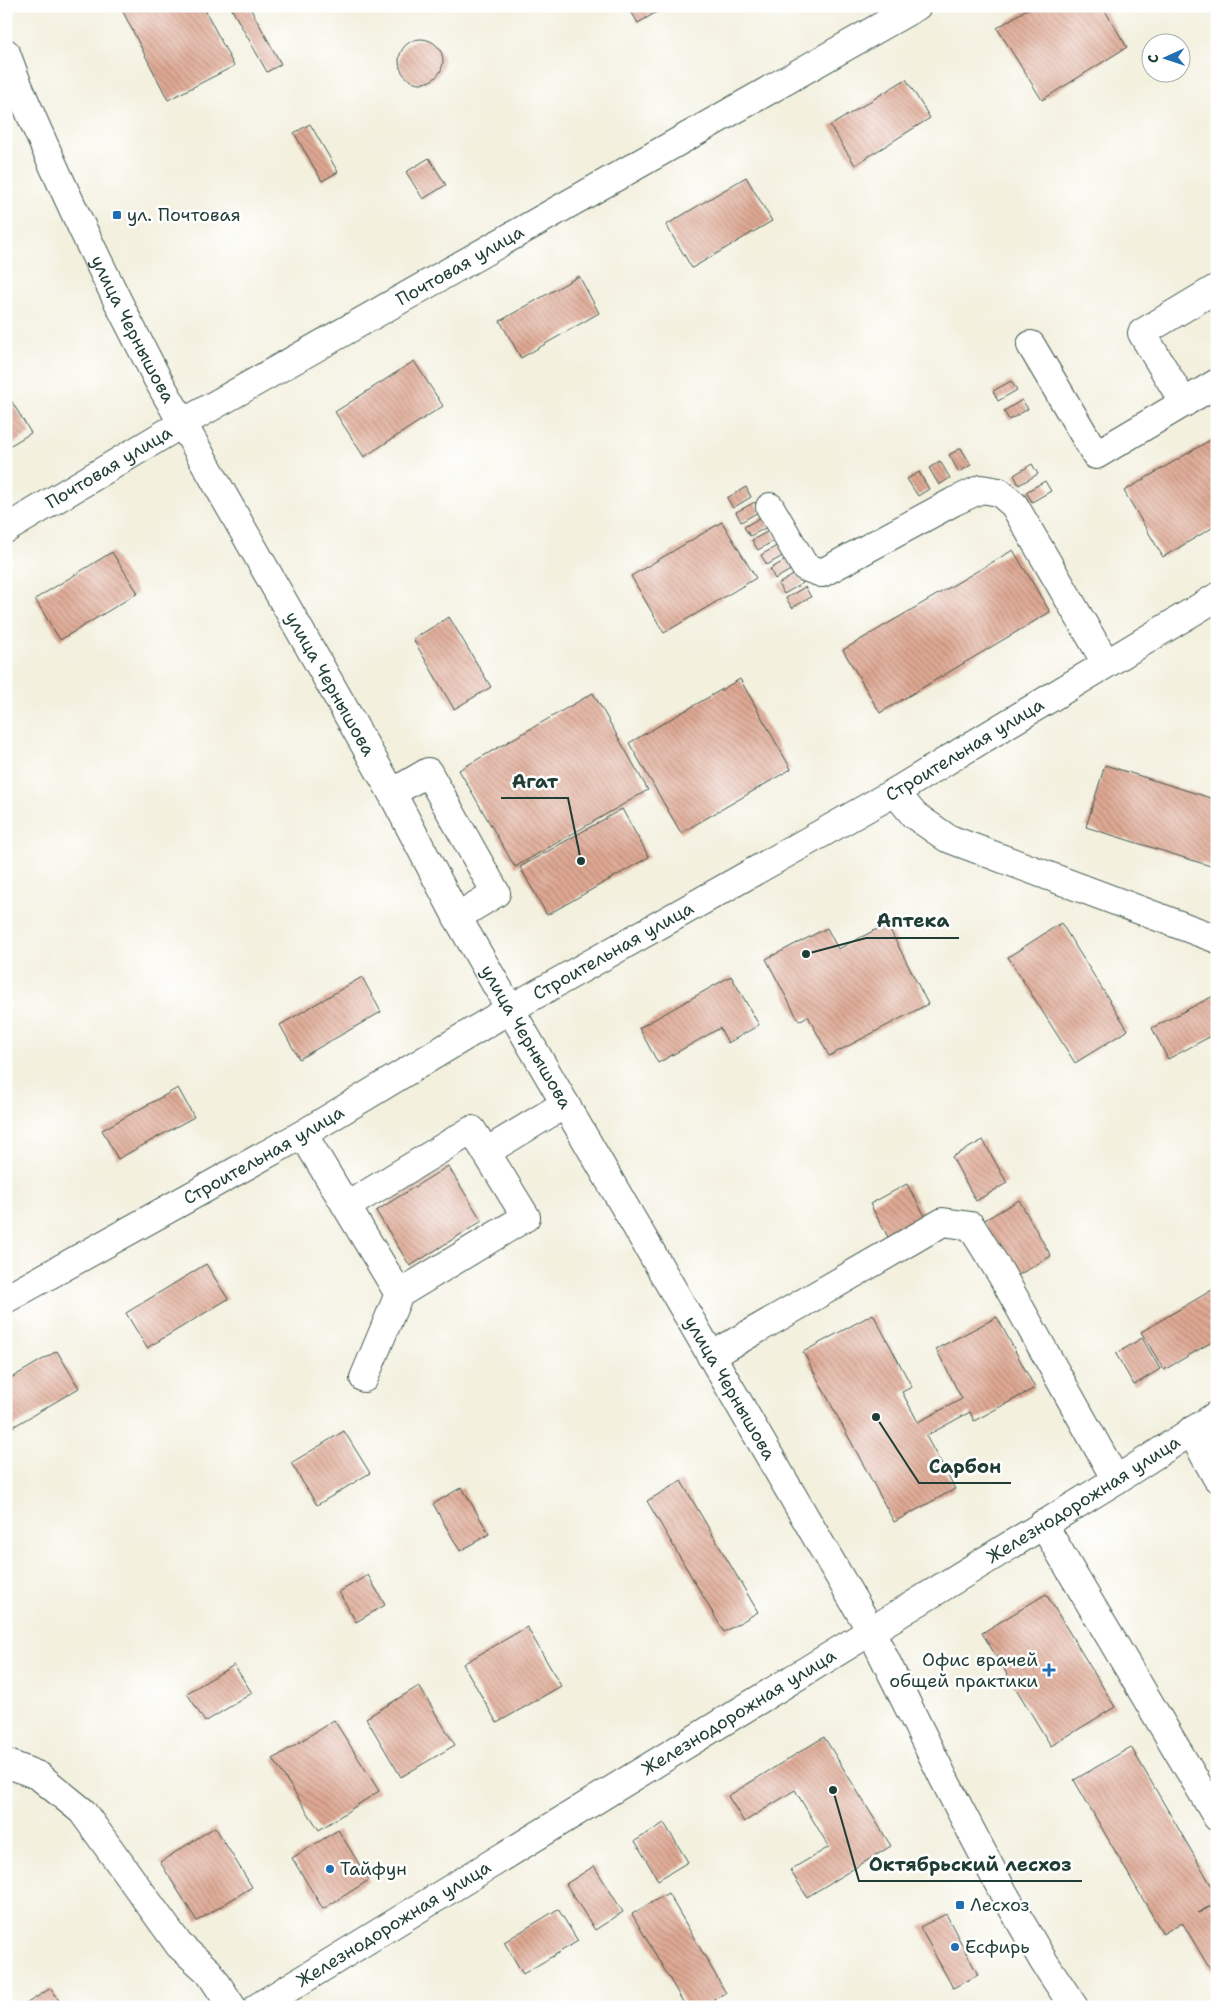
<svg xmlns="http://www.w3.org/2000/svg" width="1223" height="2013" font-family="'Shantell Sans',sans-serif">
<defs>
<pattern id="building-back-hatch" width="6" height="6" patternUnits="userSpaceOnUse" patternTransform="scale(1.25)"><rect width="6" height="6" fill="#dfa893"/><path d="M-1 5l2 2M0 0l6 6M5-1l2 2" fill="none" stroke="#b48a79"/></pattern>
</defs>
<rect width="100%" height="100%" fill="#fff"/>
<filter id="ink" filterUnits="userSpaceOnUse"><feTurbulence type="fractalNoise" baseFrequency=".02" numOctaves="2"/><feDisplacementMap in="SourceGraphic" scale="10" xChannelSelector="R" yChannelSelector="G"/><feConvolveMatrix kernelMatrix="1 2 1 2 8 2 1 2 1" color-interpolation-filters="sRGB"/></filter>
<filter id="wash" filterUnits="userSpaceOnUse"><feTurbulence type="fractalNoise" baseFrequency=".0096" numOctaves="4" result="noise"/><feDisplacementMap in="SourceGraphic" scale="20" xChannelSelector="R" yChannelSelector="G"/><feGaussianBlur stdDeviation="1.12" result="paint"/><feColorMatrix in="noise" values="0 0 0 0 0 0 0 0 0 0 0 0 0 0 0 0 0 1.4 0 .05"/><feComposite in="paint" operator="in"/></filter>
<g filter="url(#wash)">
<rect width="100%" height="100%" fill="#f3f0de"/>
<g id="blocks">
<g fill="url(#building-back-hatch)">
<polygon points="120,6 203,6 234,66 168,100"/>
<polygon points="230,6 249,6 281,64 267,72"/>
<polygon points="628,6 667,6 638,23"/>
<polygon points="1032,6 1102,6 1127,47 1042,100 997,28"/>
<circle cx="421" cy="61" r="22"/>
<polygon points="906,79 930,118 855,165 830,126"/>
<polygon points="310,124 338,172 322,181 294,133"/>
<polygon points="429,158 446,185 423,199 406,172"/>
<polygon points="746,177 772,221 692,268 666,225"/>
<polygon points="579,276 599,313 521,358 500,321"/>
<polygon points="414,361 443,406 364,457 335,412"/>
<polygon points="1011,381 1017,390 998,401 993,391"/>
<polygon points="9,397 31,433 6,448 6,398"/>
<polygon points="1022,400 1028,409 1009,420 1004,411"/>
<polygon points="1217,436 1217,525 1163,557 1124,491"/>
<polygon points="961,448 971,465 959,472 949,455"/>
<polygon points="940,461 950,478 939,485 929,468"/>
<polygon points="1032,464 1038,474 1019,485 1014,475"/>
<polygon points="919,472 929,489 918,496 907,479"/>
<polygon points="1045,481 1051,491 1032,502 1026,492"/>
<polygon points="746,487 751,497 733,508 727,498"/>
<polygon points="755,502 760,511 741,522 736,512"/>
<polygon points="763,516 769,526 750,536 744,527"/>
<polygon points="722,522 756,578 664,633 631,576"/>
<polygon points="771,530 777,539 758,550 752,540"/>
<polygon points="780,544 786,554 767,565 761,555"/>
<polygon points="1013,550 1050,612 880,713 843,650"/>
<polygon points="112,552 138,593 60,640 35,599"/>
<polygon points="789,558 794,568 775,579 770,569"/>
<polygon points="797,573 803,583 784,594 778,584"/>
<polygon points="805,587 811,597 792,608 786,598"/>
<polygon points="449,617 491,687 454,709 413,639"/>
<polygon points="740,679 791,769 681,833 629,743"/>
<polygon points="593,693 648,790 515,867 459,770"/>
<polygon points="1105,765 1217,800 1217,868 1086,827"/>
<polygon points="622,809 649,857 547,915 520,867"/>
<polygon points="1061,923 1128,1030 1075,1063 1008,957"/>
<polygon points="887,924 928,1004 829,1056 808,1016 799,1021 766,959 827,928 838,949"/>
<polygon points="731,976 759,1025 728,1043 720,1028 658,1063 639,1028"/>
<polygon points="362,977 381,1012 299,1059 280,1025"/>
<polygon points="1217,994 1217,1033 1168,1059 1152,1028"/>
<polygon points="178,1088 194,1117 118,1159 102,1130"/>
<polygon points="983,1140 1007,1183 976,1201 952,1157"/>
<polygon points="448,1166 482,1221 410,1266 376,1211"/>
<polygon points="907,1184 926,1218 889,1239 870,1204"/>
<polygon points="1019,1200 1051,1256 1015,1277 983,1221"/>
<polygon points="206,1264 228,1299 147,1348 126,1313"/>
<polygon points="1217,1287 1217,1339 1164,1370 1141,1332"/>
<polygon points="873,1314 912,1387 902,1392 918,1422 962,1399 936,1349 997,1317 1035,1388 974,1421 970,1412 926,1436 955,1489 894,1522 803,1352"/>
<polygon points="1142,1338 1160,1369 1134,1385 1116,1354"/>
<polygon points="57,1351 79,1388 6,1431 6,1381"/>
<polygon points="344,1431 370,1473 317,1505 291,1463"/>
<polygon points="681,1481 758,1612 724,1632 647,1501"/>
<polygon points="462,1487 489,1534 460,1551 433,1504"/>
<polygon points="368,1575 385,1605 356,1622 339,1592"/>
<polygon points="1046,1594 1115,1707 1051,1746 982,1633"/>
<polygon points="527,1627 561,1686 497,1723 463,1664"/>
<polygon points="234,1665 252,1693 205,1722 187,1693"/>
<polygon points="419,1686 455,1745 401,1777 366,1718"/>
<polygon points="334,1720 379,1791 319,1830 273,1759"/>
<polygon points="824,1737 891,1846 807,1897 790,1870 829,1847 795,1790 744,1822 728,1796"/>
<polygon points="1131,1747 1217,1895 1217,1902 1198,1913 1217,1903 1217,1981 1182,1922 1163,1934 1074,1780"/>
<polygon points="664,1823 688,1862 658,1880 635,1841"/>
<polygon points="215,1827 252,1887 197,1921 160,1862"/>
<polygon points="338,1830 369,1880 323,1909 292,1858"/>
<polygon points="594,1866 623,1912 595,1930 566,1884"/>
<polygon points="668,1893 726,1993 702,2007 686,2007 632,1914"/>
<polygon points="558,1909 578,1941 523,1974 504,1942"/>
<polygon points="946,1914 978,1975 953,1988 920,1927"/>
<polygon points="51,1988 63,2007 21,2007"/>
</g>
</g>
</g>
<g filter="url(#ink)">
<use href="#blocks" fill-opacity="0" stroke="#3f584e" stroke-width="1"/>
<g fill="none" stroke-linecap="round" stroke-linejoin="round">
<g stroke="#3f584e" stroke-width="30">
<g id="minor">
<path id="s1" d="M17,83c43,101 90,200 141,297l234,413 65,124 53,92 361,622 75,152 57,109 41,70 30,45"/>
<polyline points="1031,345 1096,455 1217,383"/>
<polyline points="1184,403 1142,333 1217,288"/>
<polyline points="770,507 805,567 822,573 953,502 981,489 999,492 1014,505 1106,663"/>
<path id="s2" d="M6,529l177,-106 734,-417"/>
<polyline points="895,792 914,815 947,838 1217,939"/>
<polyline points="392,793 428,772 496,893 457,917"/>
<polyline points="303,1134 399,1294 526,1217 486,1152 565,1104"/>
<polyline points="347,1206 472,1130 486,1152"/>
<path id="s3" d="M6,1299l297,-165 207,-125 385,-217 322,-195"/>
<polyline points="711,1356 943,1222 971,1226 1001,1274 1116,1480"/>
<polyline points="364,1378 399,1294"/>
<polyline points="1191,1431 1217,1478"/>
<polyline points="1043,1524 1217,1817"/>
<polyline points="6,1763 39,1776 82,1811 179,1945 209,1972 232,2007"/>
<path id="s4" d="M258,2007l613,-376 245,-151 101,-65"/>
</g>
</g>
<g stroke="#3f584e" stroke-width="30">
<polyline id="major" points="6,53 17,83 6,95"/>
</g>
<use href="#minor" stroke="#fff" stroke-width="28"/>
<use href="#major" stroke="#fff" stroke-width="28"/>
</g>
</g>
<g fill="#1f6fb2" stroke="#fff" stroke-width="2">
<rect x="112" y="210" width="10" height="10" rx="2.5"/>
<path d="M1046.5 1662.5h5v5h5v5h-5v5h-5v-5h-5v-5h5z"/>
<circle cx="330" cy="1869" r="5"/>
<rect x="955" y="1900" width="10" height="10" rx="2.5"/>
<circle cx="955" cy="1947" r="5"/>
</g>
<g text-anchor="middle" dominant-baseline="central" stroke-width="5" stroke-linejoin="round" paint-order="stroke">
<g font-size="18" fill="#1f3d34" stroke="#fff" text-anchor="start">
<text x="127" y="215">ул. Почтовая</text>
<text x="1038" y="1660" text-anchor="end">Офис врачей<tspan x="1038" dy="21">общей практики</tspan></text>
<text x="340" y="1869">Тайфун</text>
<text x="970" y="1905">Лесхоз</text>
<text x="965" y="1947">Есфирь</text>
</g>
<g font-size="18" fill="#1f3d34" stroke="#fff">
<text stroke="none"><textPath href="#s2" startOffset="525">Почтовая улица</textPath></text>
<text stroke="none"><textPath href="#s1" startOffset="272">улица Чернышова</textPath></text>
<text stroke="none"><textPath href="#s2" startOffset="120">Почтовая улица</textPath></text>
<text stroke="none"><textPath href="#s1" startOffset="678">улица Чернышова</textPath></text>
<text stroke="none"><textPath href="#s3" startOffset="1105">Строительная улица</textPath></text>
<text stroke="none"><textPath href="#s3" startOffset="700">Строительная улица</textPath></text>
<text stroke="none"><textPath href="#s1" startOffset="1082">улица Чернышова</textPath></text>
<text stroke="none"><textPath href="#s3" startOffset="295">Строительная улица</textPath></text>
<text stroke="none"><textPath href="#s1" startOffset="1488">улица Чернышова</textPath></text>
<text stroke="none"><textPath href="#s4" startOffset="969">Железнодорожная улица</textPath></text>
<text stroke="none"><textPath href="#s4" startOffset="564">Железнодорожная улица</textPath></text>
<text stroke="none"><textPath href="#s4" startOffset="159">Железнодорожная улица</textPath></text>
</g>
</g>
<path fill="none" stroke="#1f3d34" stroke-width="2" d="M581 861L568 798H501M806 954L866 938H959M876 1417L919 1483H1011M833 1790L859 1881H1082"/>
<g fill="#1f3d34" stroke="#fff" stroke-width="2">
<circle cx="581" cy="861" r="5"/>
<circle cx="806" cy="954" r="5"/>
<circle cx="876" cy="1417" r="5"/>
<circle cx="833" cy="1790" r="5"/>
</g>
<g font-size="19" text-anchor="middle" font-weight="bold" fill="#1f3d34" stroke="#fff" stroke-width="5" stroke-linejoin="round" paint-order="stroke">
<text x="535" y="788">Агат</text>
<text x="913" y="927">Аптека</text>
<text x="965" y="1473">Сарбон</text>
<text x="970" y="1871">Октябрьский лесхоз</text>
</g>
<rect width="1223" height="2013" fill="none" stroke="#fff" stroke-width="25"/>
<g transform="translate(1166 58) rotate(267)"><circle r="24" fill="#ffffff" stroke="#a5b1ae"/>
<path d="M0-4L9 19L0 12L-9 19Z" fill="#1f6fb2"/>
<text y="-8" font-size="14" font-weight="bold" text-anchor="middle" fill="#1f3d34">С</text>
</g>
</svg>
